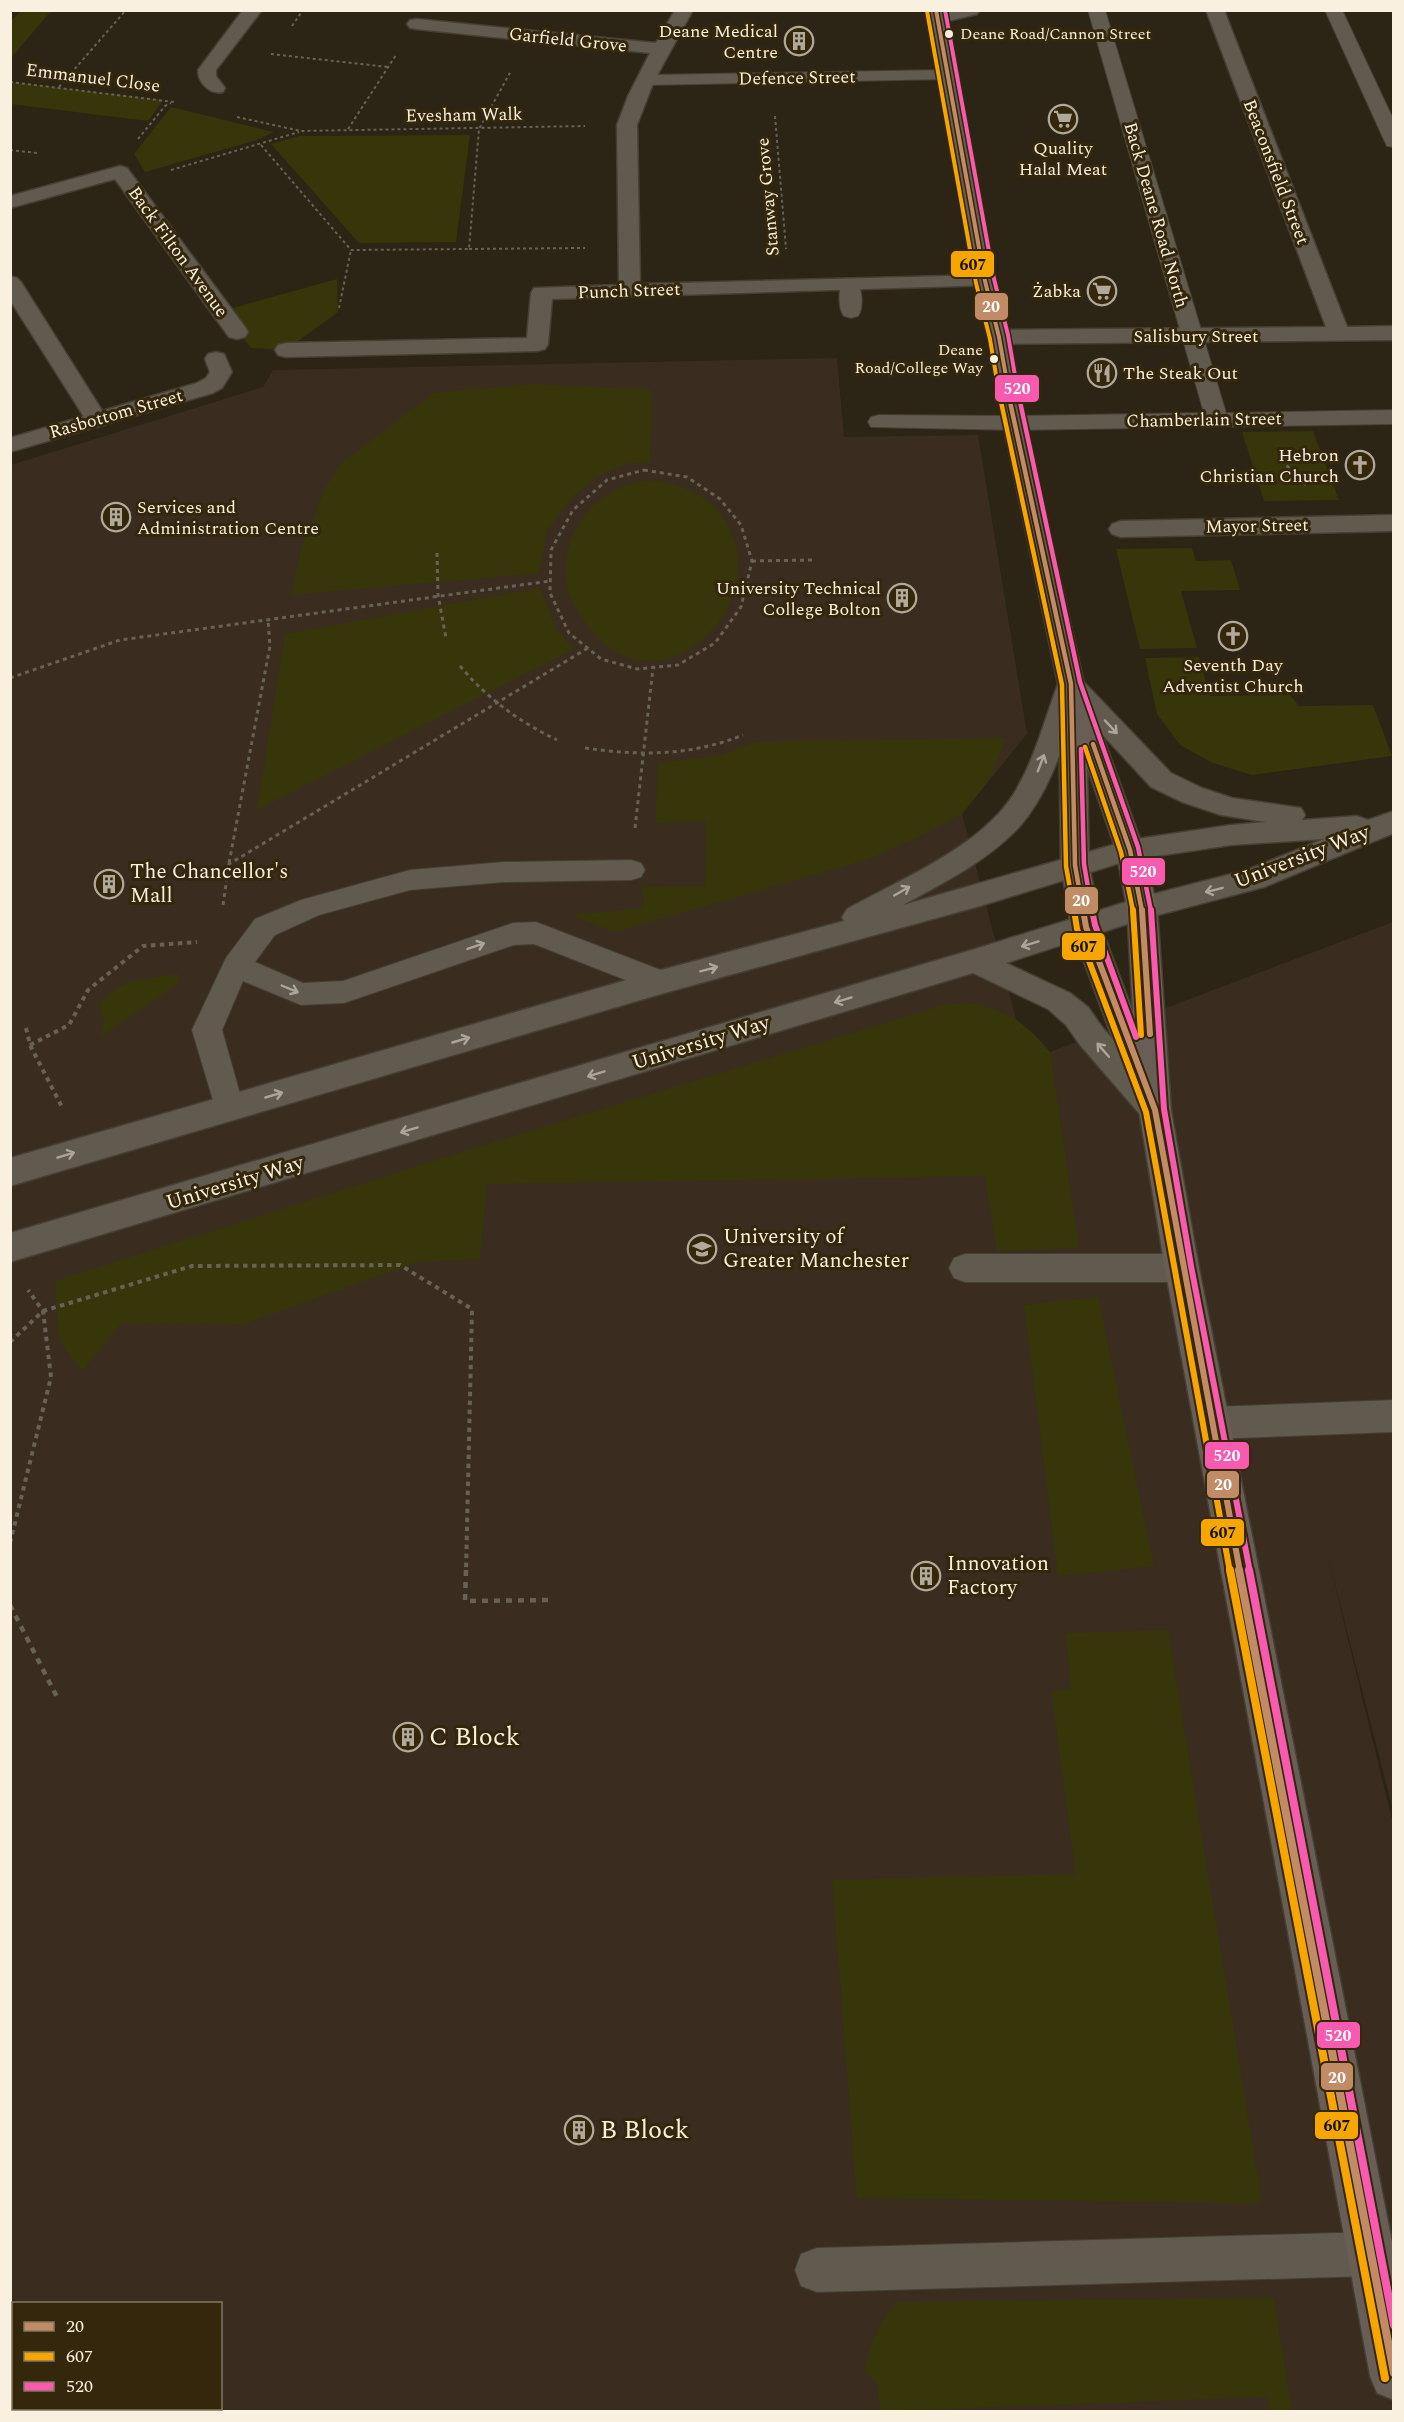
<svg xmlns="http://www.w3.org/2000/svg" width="1404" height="2422" font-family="Spectral,serif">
<rect width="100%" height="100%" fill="#2c2415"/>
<path fill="#3a2d20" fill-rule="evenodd" d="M837,358l7,79 134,-2 49,299 -65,80 54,205 18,15 16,18 343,-130v888l-66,-257 66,271v587l-1382,1v-1947l252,-78 10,-17zM14,2304h206v104h-206z"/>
<g fill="#36360a">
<polygon points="21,11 51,11 11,58 11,21"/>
<polygon points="11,82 163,100 148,121 11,104"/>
<polygon points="171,107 274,132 257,140 145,172 134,154"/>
<polygon points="470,135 456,242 359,243 271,144 299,136"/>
<polygon points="337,279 338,312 286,350 251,348 222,311"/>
<polygon points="534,384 652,390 650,462 630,463 598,476 569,500 547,531 539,573 291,595 302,546 324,490 342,463 434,393"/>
<polygon points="1313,431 1339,500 1264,501 1242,432"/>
<path d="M657,480c18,5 40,11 54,24 90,84 -66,246 -140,95 -5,-10 -5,-19 -5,-31 -1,-37 28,-73 64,-84 9,-3 19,-3 27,-4z"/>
<polygon points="1192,548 1196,561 1231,560 1240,590 1181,591 1197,648 1140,649 1116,549"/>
<polygon points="540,588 556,629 574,649 257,810 285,634"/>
<polygon points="1199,657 1210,696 1290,695 1299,706 1373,705 1392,756 1252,775 1213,763 1180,745 1157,714 1145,658"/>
<polygon points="1005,738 992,775 962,814 916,838 866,860 614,932 571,915 644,908 642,887 705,886 706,821 655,823 658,763 718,756 755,742"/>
<path d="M179,974l-1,10 -78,53 4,-14 -4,-19c18,-27 50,-25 79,-30z"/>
<path d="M971,1003c36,7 55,21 79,49l29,196 -82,3 -12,-75 -498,8 -7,75 -63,3 -173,62 -122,-1 -40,48 -24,-32 -3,-58 426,-135 463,-141z"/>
<polygon points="1098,1297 1154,1566 1058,1576 1024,1305"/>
<polygon points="1168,1630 1262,2203 857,2198 832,1880 1076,1874 1051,1692 1071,1689 1066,1633"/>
<path d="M1274,2298l18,113h-22l-3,-14 -387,14 -2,-27 -13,-13c5,-29 13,-47 32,-69z"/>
</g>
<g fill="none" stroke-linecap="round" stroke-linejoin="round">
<g stroke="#453f34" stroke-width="2">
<g id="service">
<polygon points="1088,10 1105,10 1226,413 1394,410 1394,424 1014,430 871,427 868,422 871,417 879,415 1014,416 1204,413"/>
<polygon points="1325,10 1342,10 1394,121 1394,147 1387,146 1385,142"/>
<polygon points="946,70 952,71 955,75 952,79 647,85 641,84 638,80 641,76 647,75"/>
<path d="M850,279l7,2c5,8 7,27 1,35l-7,2 -7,-2c-6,-7 -6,-27 -1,-35z"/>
<polygon points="631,860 641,863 645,870 641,877 631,880 504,882 410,890 319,915 275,935 255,962 303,983 343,981 513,923 536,922 671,974 675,982 671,990 661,993 651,990 534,944 514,945 344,1003 301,1005 243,981 222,1030 244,1108 240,1117 229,1120 218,1117 192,1030 226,958 255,919 301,900 410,870 504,862"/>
<polygon points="965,1254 1182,1254 1193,1258 1198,1268 1193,1278 1182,1282 965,1282 954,1278 949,1268 954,1258"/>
<polygon points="1394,1400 1394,1432 1211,1439 1199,1434 1194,1423 1199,1412 1211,1407"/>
<polygon points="1370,2232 1386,2238 1392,2254 1386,2270 1370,2276 817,2292 801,2286 795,2270 801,2254 817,2248"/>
</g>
</g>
<g stroke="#453f34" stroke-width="3">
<polygon id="pedestrian" points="10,276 17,278 21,282 108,420 105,425 97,427 89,425 86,420 10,300"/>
</g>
<g stroke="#453f34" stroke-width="3">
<g id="minor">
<path d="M243,10h19l-46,60v6l9,12 -2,4c-13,3 -25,-9 -25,-22z"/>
<polygon points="675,10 693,10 654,81 637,125 640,284 985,275 992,277 996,281 992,285 552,299 548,344 545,349 537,351 286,357 278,355 275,350 278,345 286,343 527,338 531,293 534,288 619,285 617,125 628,96 650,53 416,29 410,28 407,24 410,20 416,19 656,43"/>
<polygon points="948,10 980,10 977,14 936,24 930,23 927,19 930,15"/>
<polygon points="1206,10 1224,10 1347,327 1394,326 1394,340 999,344 991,342 988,337 991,332 999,330 1326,327"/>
<polygon points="120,166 127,168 245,327 248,332 245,337 237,339 229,337 115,179 10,208 10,196"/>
<polygon points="216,352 224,354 232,372 222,388 213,393 10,452 10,438 197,383 206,378 210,372 205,359 208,354"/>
<polygon points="1394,515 1394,531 1121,537 1112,534 1109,529 1112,524 1121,521"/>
</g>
</g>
<g stroke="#453f34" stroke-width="3">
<path id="secondary" d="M1071,675l9,3 91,95 31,15 30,10 69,10 4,7 -3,5 55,-4 11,4 26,-9v22l-130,54 -121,32 -137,44 64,30 18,14 14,20 64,74 5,9 -5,9 -11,4 -11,-4 -64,-74 -14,-20 -18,-16 -75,-36 -963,289v-29l965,-284 167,-52 105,-27 77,-31 -93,6 -101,15 -150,46 -319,88 -651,192v-28l651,-188 183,-49 -2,-4 5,-8c52,-29 133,-62 166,-114 21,-33 31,-74 45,-111l4,-6zM1076,706l75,81 31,15 39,13 45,7 -35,3 -101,15 -227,65c40,-22 86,-45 117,-79 29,-33 43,-80 56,-120z"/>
</g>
<g stroke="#453f34" stroke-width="3">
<path id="primary" d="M927,10h18l51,271 14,56 15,86 59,261 60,166 13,58 14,202 28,158 195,984v148l-17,-7 -7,-17 -205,-1108 -26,-158 -1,-19 -5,-2 -5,-9 -57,-153 -10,-62 -2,-156 5,-7 -6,-18 -55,-261 -15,-86 -14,-56zM1087,767l29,83 11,58 6,104 -32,-85 -12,-62z"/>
</g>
<g stroke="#686156" stroke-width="2" stroke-dasharray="3 3" stroke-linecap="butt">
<polyline points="292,26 303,10"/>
<polyline points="271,54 388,67"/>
<polyline points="10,82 174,102"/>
<polyline points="59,87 126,10"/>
<polyline points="775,116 786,249"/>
<polyline points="237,117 301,131 585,126"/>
<polyline points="348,129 396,55"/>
<polyline points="138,139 165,106 171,103"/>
<polyline points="261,145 351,250 469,249 479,129 511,71"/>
<polyline points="10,150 37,153"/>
<polyline points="171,170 299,132"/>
<polyline points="469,249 585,248"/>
<polyline points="339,308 351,250"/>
</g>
<g stroke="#686156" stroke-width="3" stroke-dasharray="4 4" stroke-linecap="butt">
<polyline points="1281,460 1306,485"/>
<polygon points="644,470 687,477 720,499 741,525 752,561 741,607 715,643 678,665 637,669 601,659 569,633 550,593 551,550 573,510 607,480"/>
<polyline points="437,553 438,595 446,638"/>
<polyline points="752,561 812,560"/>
<path d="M460,666c28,33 58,55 97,74"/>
<polyline points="10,678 120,640 550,581"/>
<path d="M585,748c55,8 106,8 158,-13"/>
<polyline points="635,828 653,668"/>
<polyline points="229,863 270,646 268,620"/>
<polyline points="223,905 229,864 588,648"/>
</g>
<g stroke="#686156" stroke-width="4" stroke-dasharray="4.5 4.5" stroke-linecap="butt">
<polyline points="26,1028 30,1045 63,1109"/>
<polyline points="30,1045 69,1025 88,990 143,946 197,942"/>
<polyline points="10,1342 43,1311 192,1266 400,1265 472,1309 466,1572"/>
<polyline points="10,1543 51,1377 43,1311 28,1290"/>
</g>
<g stroke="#686156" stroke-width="4.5" stroke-dasharray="6 6" stroke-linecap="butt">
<polyline points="466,1570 465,1601 552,1600"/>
<polyline points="10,1605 59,1701"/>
</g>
<use href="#service" fill="#615a4f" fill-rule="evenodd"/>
<use href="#pedestrian" fill="#615a4f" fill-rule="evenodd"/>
<use href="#minor" fill="#615a4f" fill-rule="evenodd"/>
<use href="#secondary" fill="#615a4f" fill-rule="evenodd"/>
<use href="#primary" fill="#685e55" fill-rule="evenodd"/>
<g stroke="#35270c" stroke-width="7">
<polyline id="bus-1-far3" points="936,10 985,281 999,337 1010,399"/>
</g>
<g stroke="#35270c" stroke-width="8">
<g id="bus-1-far2">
<polyline points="1009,397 1071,684 1075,865 1083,911"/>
<polyline points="1093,744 1130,850 1142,911"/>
</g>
</g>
<g stroke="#35270c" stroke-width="10">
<g id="bus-1-far1">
<polyline points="1083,910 1086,927 1155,1110 1240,1572"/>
<polyline points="1142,910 1150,1034"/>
</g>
</g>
<g stroke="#35270c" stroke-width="12">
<polyline id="bus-1" points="1239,1570 1394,2373"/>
</g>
<g stroke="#35270c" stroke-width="7">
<polyline id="bus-2-far3" points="927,11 976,283 990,339 1000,399"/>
</g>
<g stroke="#35270c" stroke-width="8">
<g id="bus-2-far2">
<polyline points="1000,397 1062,685 1066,866 1074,911"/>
<polyline points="1085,747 1121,852 1133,911"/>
</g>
</g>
<g stroke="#35270c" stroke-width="10">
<g id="bus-2-far1">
<polyline points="1074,910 1077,929 1146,1112 1230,1572"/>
<polyline points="1133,910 1141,1035"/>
</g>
</g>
<g stroke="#35270c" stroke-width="12">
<polyline id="bus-2" points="1230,1570 1385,2378"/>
</g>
<g stroke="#35270c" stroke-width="7">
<polyline id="bus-3-far3" points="945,10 994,279 1008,335 1019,399"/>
</g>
<g stroke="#35270c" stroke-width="8">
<g id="bus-3-far2">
<polyline points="1019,397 1080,682 1138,847 1151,911"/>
<polyline points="1081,749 1084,864 1092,911"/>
</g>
</g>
<g stroke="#35270c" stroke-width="10">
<g id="bus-3-far1">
<polyline points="1092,910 1095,925 1136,1037"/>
<polyline points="1151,910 1164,1109 1191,1266 1250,1572"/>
</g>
</g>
<g stroke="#35270c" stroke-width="12">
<polyline id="bus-3" points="1249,1570 1394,2325"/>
</g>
<use href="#bus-1-far3" stroke="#c18c65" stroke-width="4"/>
<use href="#bus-1-far2" stroke="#c18c65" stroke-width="4.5"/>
<use href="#bus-1-far1" stroke="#c18c65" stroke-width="6"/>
<use href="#bus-1" stroke="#c18c65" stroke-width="8"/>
<use href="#bus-2-far3" stroke="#f7a600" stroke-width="4"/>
<use href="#bus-2-far2" stroke="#f7a600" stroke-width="4.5"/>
<use href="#bus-2-far1" stroke="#f7a600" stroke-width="6"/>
<use href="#bus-2" stroke="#f7a600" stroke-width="8"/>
<use href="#bus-3-far3" stroke="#f75aaf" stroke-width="4"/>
<use href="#bus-3-far2" stroke="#f75aaf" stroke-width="4.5"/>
<use href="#bus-3-far1" stroke="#f75aaf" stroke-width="6"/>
<use href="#bus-3" stroke="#f75aaf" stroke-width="8"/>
</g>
<defs><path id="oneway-shaft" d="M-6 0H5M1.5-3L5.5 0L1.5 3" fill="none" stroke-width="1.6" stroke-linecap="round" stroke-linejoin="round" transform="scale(1.5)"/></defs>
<g stroke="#ada598">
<use href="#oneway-shaft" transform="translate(1111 727) rotate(47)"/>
<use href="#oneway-shaft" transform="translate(1041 763) rotate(-69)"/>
<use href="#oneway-shaft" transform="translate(1214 890) rotate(166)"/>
<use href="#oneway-shaft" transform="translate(902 891) rotate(-30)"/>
<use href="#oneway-shaft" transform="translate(1030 944) rotate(163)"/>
<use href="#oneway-shaft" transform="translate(476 946) rotate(-19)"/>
<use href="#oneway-shaft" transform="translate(709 969) rotate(-15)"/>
<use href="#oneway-shaft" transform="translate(290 989) rotate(23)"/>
<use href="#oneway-shaft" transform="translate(843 1000) rotate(163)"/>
<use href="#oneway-shaft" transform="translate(461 1040) rotate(-16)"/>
<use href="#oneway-shaft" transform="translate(1103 1050) rotate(-131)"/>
<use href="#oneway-shaft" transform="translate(596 1074) rotate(163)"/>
<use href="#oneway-shaft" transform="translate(274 1095) rotate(-16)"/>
<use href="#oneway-shaft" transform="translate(409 1130) rotate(163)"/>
<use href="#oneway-shaft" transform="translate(66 1155) rotate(-17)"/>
</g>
<defs>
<g id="building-ring" transform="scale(1.5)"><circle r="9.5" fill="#35270c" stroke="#b1a999" stroke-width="1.5"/><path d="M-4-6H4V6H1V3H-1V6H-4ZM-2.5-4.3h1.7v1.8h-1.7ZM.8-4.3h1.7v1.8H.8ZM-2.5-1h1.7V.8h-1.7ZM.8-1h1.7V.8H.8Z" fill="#b1a999"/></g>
<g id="supermarket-ring" transform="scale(1.5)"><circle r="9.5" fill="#35270c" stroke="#b1a999" stroke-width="1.5"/><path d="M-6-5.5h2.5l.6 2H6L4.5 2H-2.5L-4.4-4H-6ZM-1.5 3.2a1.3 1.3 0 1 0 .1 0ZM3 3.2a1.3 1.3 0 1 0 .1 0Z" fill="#b1a999"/></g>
<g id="restaurant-ring" transform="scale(1.5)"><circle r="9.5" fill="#35270c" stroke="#b1a999" stroke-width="1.5"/><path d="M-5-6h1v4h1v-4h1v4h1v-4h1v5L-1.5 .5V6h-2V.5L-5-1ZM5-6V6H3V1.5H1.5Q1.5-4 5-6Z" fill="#b1a999"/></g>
<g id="church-ring" transform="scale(1.5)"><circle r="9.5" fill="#35270c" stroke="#b1a999" stroke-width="1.5"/><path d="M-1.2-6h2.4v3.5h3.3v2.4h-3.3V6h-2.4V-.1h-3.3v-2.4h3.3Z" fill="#b1a999"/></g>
<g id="university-ring" transform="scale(1.5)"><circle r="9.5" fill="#35270c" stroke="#b1a999" stroke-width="1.5"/><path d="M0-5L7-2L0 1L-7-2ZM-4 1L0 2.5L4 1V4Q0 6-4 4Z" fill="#b1a999"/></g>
</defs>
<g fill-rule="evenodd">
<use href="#building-ring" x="799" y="41"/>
<use href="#supermarket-ring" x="1063" y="119"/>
<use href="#supermarket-ring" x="1102" y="291"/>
<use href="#restaurant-ring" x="1102" y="373"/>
<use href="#church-ring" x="1360" y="465"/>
<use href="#building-ring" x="116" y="517"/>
<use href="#building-ring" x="902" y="598"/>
<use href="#church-ring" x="1233" y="636"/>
<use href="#building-ring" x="109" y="884"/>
<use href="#university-ring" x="702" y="1249"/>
<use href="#building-ring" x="926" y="1576"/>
<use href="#building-ring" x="408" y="1737"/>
<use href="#building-ring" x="579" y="2130"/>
</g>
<g fill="#f9f0e0" stroke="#35270c" stroke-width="2">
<circle cx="949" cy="34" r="5"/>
<circle cx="994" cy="359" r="5"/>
</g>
<g text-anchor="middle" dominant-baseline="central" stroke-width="6" stroke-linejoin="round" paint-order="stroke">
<g font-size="16" fill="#f9f0e0" stroke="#35270c" text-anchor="start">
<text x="960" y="34">Deane Road/Cannon Street</text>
<text x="983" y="350" text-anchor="end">Deane<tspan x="983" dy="18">Road/College Way</tspan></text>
</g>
<g font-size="18" fill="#f9f0e0" stroke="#35270c" text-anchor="end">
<text x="778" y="31">Deane Medical<tspan x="778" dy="21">Centre</tspan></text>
<text x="1063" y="148" text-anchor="middle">Quality<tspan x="1063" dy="21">Halal Meat</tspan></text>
<text x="1081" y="291">Żabka</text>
<text x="1123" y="373" text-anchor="start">The Steak Out</text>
<text x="1339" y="455">Hebron<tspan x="1339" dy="21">Christian Church</tspan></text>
<text x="137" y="507" text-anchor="start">Services and<tspan x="137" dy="21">Administration Centre</tspan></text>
<text x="881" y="588">University Technical<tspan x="881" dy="21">College Bolton</tspan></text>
<text x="1233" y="665" text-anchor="middle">Seventh Day<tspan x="1233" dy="21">Adventist Church</tspan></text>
</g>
<g font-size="18" fill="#f9f0e0" stroke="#35270c">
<text transform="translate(568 40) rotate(6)">Garfield Grove</text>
<text transform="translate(93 78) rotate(7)">Emmanuel Close</text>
<text transform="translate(797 78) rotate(-1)">Defence Street</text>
<text transform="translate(464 115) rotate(-1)">Evesham Walk</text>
<text transform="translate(1276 172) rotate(69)">Beaconsfield Street</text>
<text transform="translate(768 197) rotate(-95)">Stanway Grove</text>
<text transform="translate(1156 215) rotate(74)">Back Deane Road North</text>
<text transform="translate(178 252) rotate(54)">Back Filton Avenue</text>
<text transform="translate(629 291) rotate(-2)">Punch Street</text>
<text x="1196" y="336">Salisbury Street</text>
<text transform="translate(116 414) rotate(-16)">Rasbottom Street</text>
<text transform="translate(1204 420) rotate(-1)">Chamberlain Street</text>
<text transform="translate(1257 526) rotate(-1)">Mayor Street</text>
</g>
<g font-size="21" fill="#f9f0e0" stroke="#35270c">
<text transform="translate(1302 857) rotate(-21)">University Way</text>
<text transform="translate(701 1043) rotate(-17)">University Way</text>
<text transform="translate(235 1183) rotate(-17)">University Way</text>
</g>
<g font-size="21" fill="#f9f0e0" stroke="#35270c" text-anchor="start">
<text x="130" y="872">The Chancellor's<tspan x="130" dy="24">Mall</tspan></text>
<text x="723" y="1237">University of<tspan x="723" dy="24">Greater Manchester</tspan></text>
<text x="947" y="1564">Innovation<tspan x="947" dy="24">Factory</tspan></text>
</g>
<g font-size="26" fill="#f9f0e0" stroke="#35270c" text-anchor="start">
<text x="429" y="1737">C Block</text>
<text x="600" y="2130">B Block</text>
</g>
</g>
<g stroke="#35270c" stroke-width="2">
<rect x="950" y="250" width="45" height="28" rx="6" fill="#f7a600"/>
<rect x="974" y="292" width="35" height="29" rx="6" fill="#c18c65"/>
<rect x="994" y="374" width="46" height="29" rx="6" fill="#f75aaf"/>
<rect x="1121" y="857" width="45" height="29" rx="6" fill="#f75aaf"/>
<rect x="1064" y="886" width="35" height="29" rx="6" fill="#c18c65"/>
<rect x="1061" y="932" width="45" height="29" rx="6" fill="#f7a600"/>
<rect x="1204" y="1441" width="46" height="29" rx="6" fill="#f75aaf"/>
<rect x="1206" y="1470" width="34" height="29" rx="6" fill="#c18c65"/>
<rect x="1200" y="1518" width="45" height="29" rx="6" fill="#f7a600"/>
<rect x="1316" y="2021" width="45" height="28" rx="6" fill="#f75aaf"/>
<rect x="1320" y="2062" width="34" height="29" rx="6" fill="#c18c65"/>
<rect x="1314" y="2111" width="45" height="29" rx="6" fill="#f7a600"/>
</g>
<g font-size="16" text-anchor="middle" font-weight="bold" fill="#fff">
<text x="991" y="312">20</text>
<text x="1017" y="394">520</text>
<text x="1143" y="877">520</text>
<text x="1081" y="906">20</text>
<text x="1227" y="1461">520</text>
<text x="1223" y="1490">20</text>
<text x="1338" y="2041">520</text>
<text x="1337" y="2083">20</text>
</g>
<g font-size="16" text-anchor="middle" font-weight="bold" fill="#111">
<text x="973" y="270">607</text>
<text x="1084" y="952">607</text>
<text x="1223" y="1538">607</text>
<text x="1337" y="2131">607</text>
</g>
<rect width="1404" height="2422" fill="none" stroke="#f9f0e0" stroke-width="24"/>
<rect x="12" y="2302" width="210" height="108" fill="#35270c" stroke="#837761" stroke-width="1.5"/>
<rect x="24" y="2322" width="30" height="9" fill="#c18c65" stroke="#837761" stroke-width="1.5"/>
<text x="66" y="2332" font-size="18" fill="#f9f0e0">20</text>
<rect x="24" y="2352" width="30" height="9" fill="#f7a600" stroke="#837761" stroke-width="1.5"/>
<text x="66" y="2362" font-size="18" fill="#f9f0e0">607</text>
<rect x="24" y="2382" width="30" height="9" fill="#f75aaf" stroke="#837761" stroke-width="1.5"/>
<text x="66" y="2392" font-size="18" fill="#f9f0e0">520</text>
</svg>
